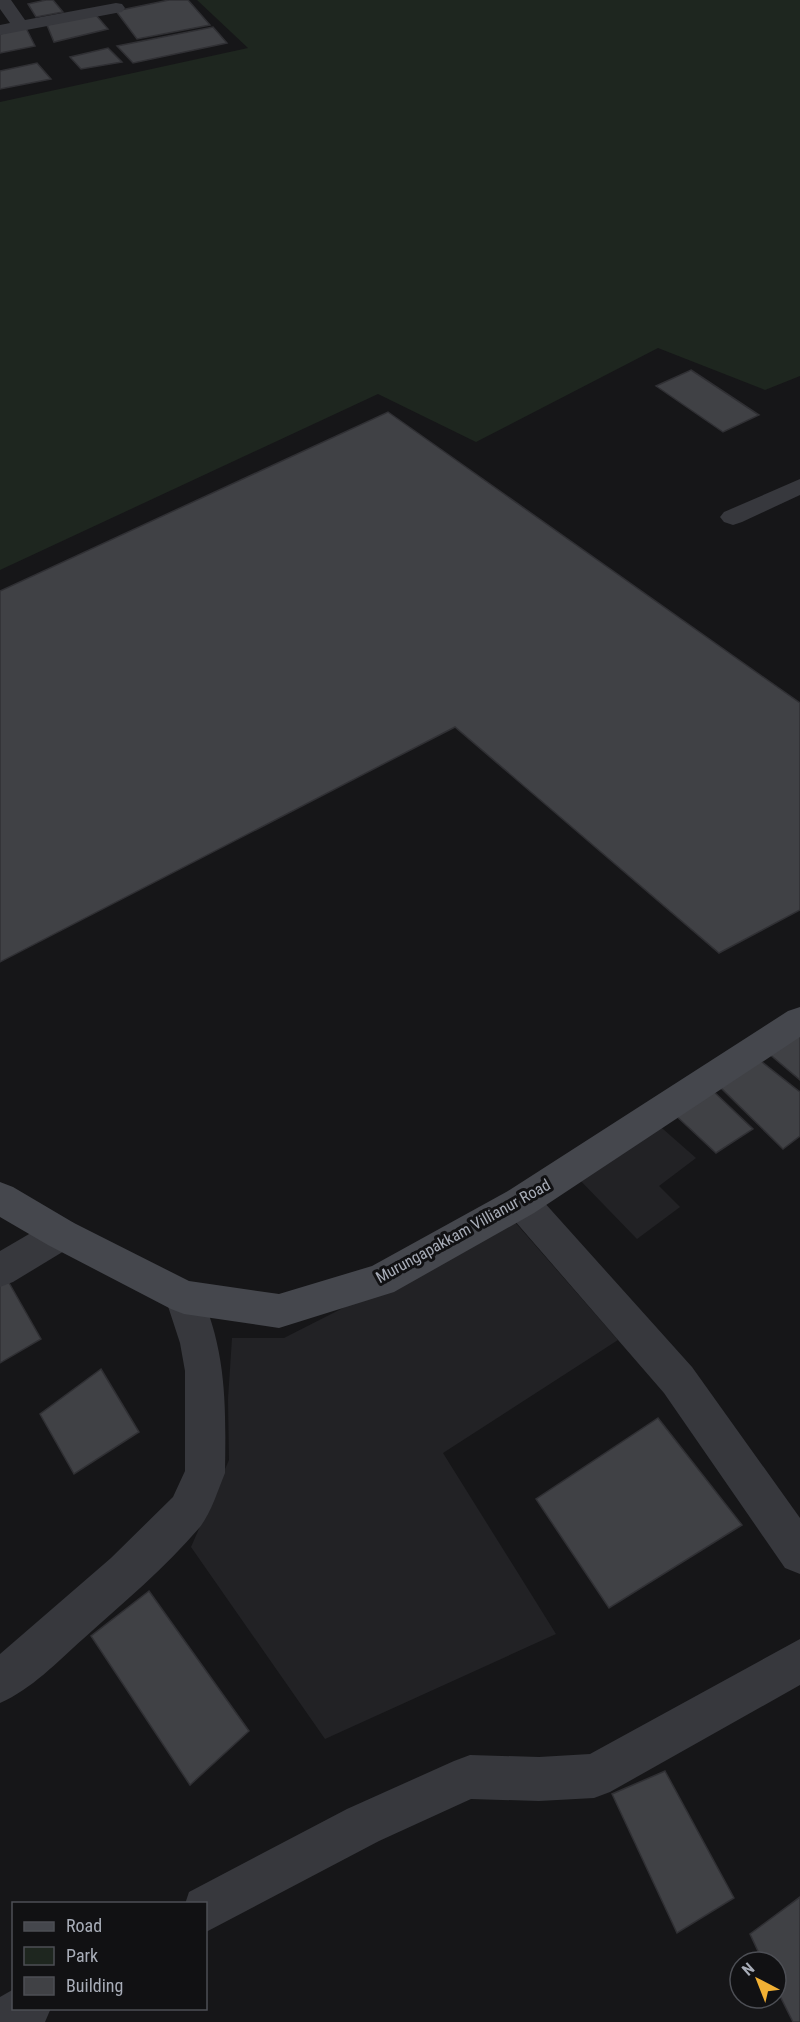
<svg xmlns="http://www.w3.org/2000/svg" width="800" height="2022" font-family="'Roboto Condensed',sans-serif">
<rect width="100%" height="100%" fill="#161618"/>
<g fill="#222225">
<polygon points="655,1122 696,1158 659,1186 680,1207 637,1239 576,1176"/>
<polygon points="514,1221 618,1340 443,1453 556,1634 325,1739 191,1547 229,1460 228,1399 232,1338 284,1338"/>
</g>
<polygon fill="#1e261f" points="197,0 800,0 800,376 765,390 658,348 476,442 378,394 0,570 0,102 248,48"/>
<g fill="#404145" stroke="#303034" stroke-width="1.5">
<polygon points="46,0 53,0 63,12 36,17 28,4"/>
<polygon points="169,0 188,0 210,25 137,39 116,11"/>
<polygon points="95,14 108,29 54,42 47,25"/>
<polygon points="213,27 227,43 133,63 117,46"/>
<polygon points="26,28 35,46 0,53 0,34"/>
<polygon points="108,48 122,62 81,69 70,57"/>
<polygon points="37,63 51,79 0,89 0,71"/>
<polygon points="691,370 759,415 723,432 656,386"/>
<polygon points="388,412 800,703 800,910 719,953 455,727 0,962 0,591"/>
<polygon points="800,1030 800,1080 767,1052"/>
<polygon points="757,1058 800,1092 800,1136 783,1149 718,1085"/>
<polygon points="711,1089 753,1129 716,1153 672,1112"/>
<polygon points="4,1274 41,1339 0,1363 0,1276"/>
<polygon points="101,1369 139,1432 74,1474 40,1414"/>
<polygon points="658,1418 742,1525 609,1608 536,1499"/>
<polygon points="149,1591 249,1731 190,1785 91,1636"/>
<polygon points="665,1771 734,1898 677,1933 612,1794"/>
<polygon points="800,1897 800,2022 793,2022 776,1988 776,1962 763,1962 750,1934"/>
</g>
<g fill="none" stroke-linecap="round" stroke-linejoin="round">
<g fill="#37383d" fill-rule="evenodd">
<polygon points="0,0 11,0 25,20 116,3 122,4 125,8 122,12 116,13 0,35 0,25 10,23 0,9"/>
<polygon points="800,479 800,495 742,522 733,525 724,522 720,517 724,512"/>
<polygon points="521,1186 534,1191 692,1367 800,1518 800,1574 785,1568 664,1393 508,1213 503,1202 508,1191"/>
<polygon points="61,1218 74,1223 79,1234 74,1245 13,1282 0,1287 0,1251 48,1223"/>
<path d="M184,1280l13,5c30,64 29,119 28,188 -7,17 -14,40 -25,54 -35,41 -77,76 -117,112 -26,23 -51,50 -83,64v-49l111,-96 62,-61 12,-26v-100l-5,-28 -15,-46 6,-12z"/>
<polygon points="800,1639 800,1685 610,1792 594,1798 539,1801 471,1799 379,1841 206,1932 206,1904 185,1904 189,1892 347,1809 454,1761 470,1755 539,1757 590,1754"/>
<polygon points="14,1989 14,2008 51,2008 45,2022 0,2022 0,1997"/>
</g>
<polygon fill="#45474d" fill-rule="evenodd" points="800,1007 800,1037 534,1213 394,1292 279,1328 184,1314 171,1309 48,1245 0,1217 0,1182 13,1187 74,1223 189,1281 279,1294 372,1266 508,1191 788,1011"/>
</g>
<g text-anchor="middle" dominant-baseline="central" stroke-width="6" stroke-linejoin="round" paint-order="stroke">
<g font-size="16" fill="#a8adb8" stroke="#111113">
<text transform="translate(463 1231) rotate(-29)">Murungapakkam Villianur Road</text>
</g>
</g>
<rect x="12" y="1902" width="195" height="108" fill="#111113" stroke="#4d4f55" stroke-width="1.5"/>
<rect x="24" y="1922" width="30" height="9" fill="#45474d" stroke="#4d4f55" stroke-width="1.5"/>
<text x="66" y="1932" font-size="18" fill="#a8adb8">Road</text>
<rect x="24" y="1947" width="30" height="18" fill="#1e261f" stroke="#4d4f55" stroke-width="1.5"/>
<text x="66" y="1962" font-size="18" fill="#a8adb8">Park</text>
<rect x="24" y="1977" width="30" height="18" fill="#404145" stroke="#4d4f55" stroke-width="1.5"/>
<text x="66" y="1992" font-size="18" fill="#a8adb8">Building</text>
<g transform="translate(758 1980) rotate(318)"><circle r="28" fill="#111113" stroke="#4d4f55" stroke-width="1.5"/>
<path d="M0-4.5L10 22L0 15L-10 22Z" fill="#f2b134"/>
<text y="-9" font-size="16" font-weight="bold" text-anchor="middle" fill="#a8adb8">N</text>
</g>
</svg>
